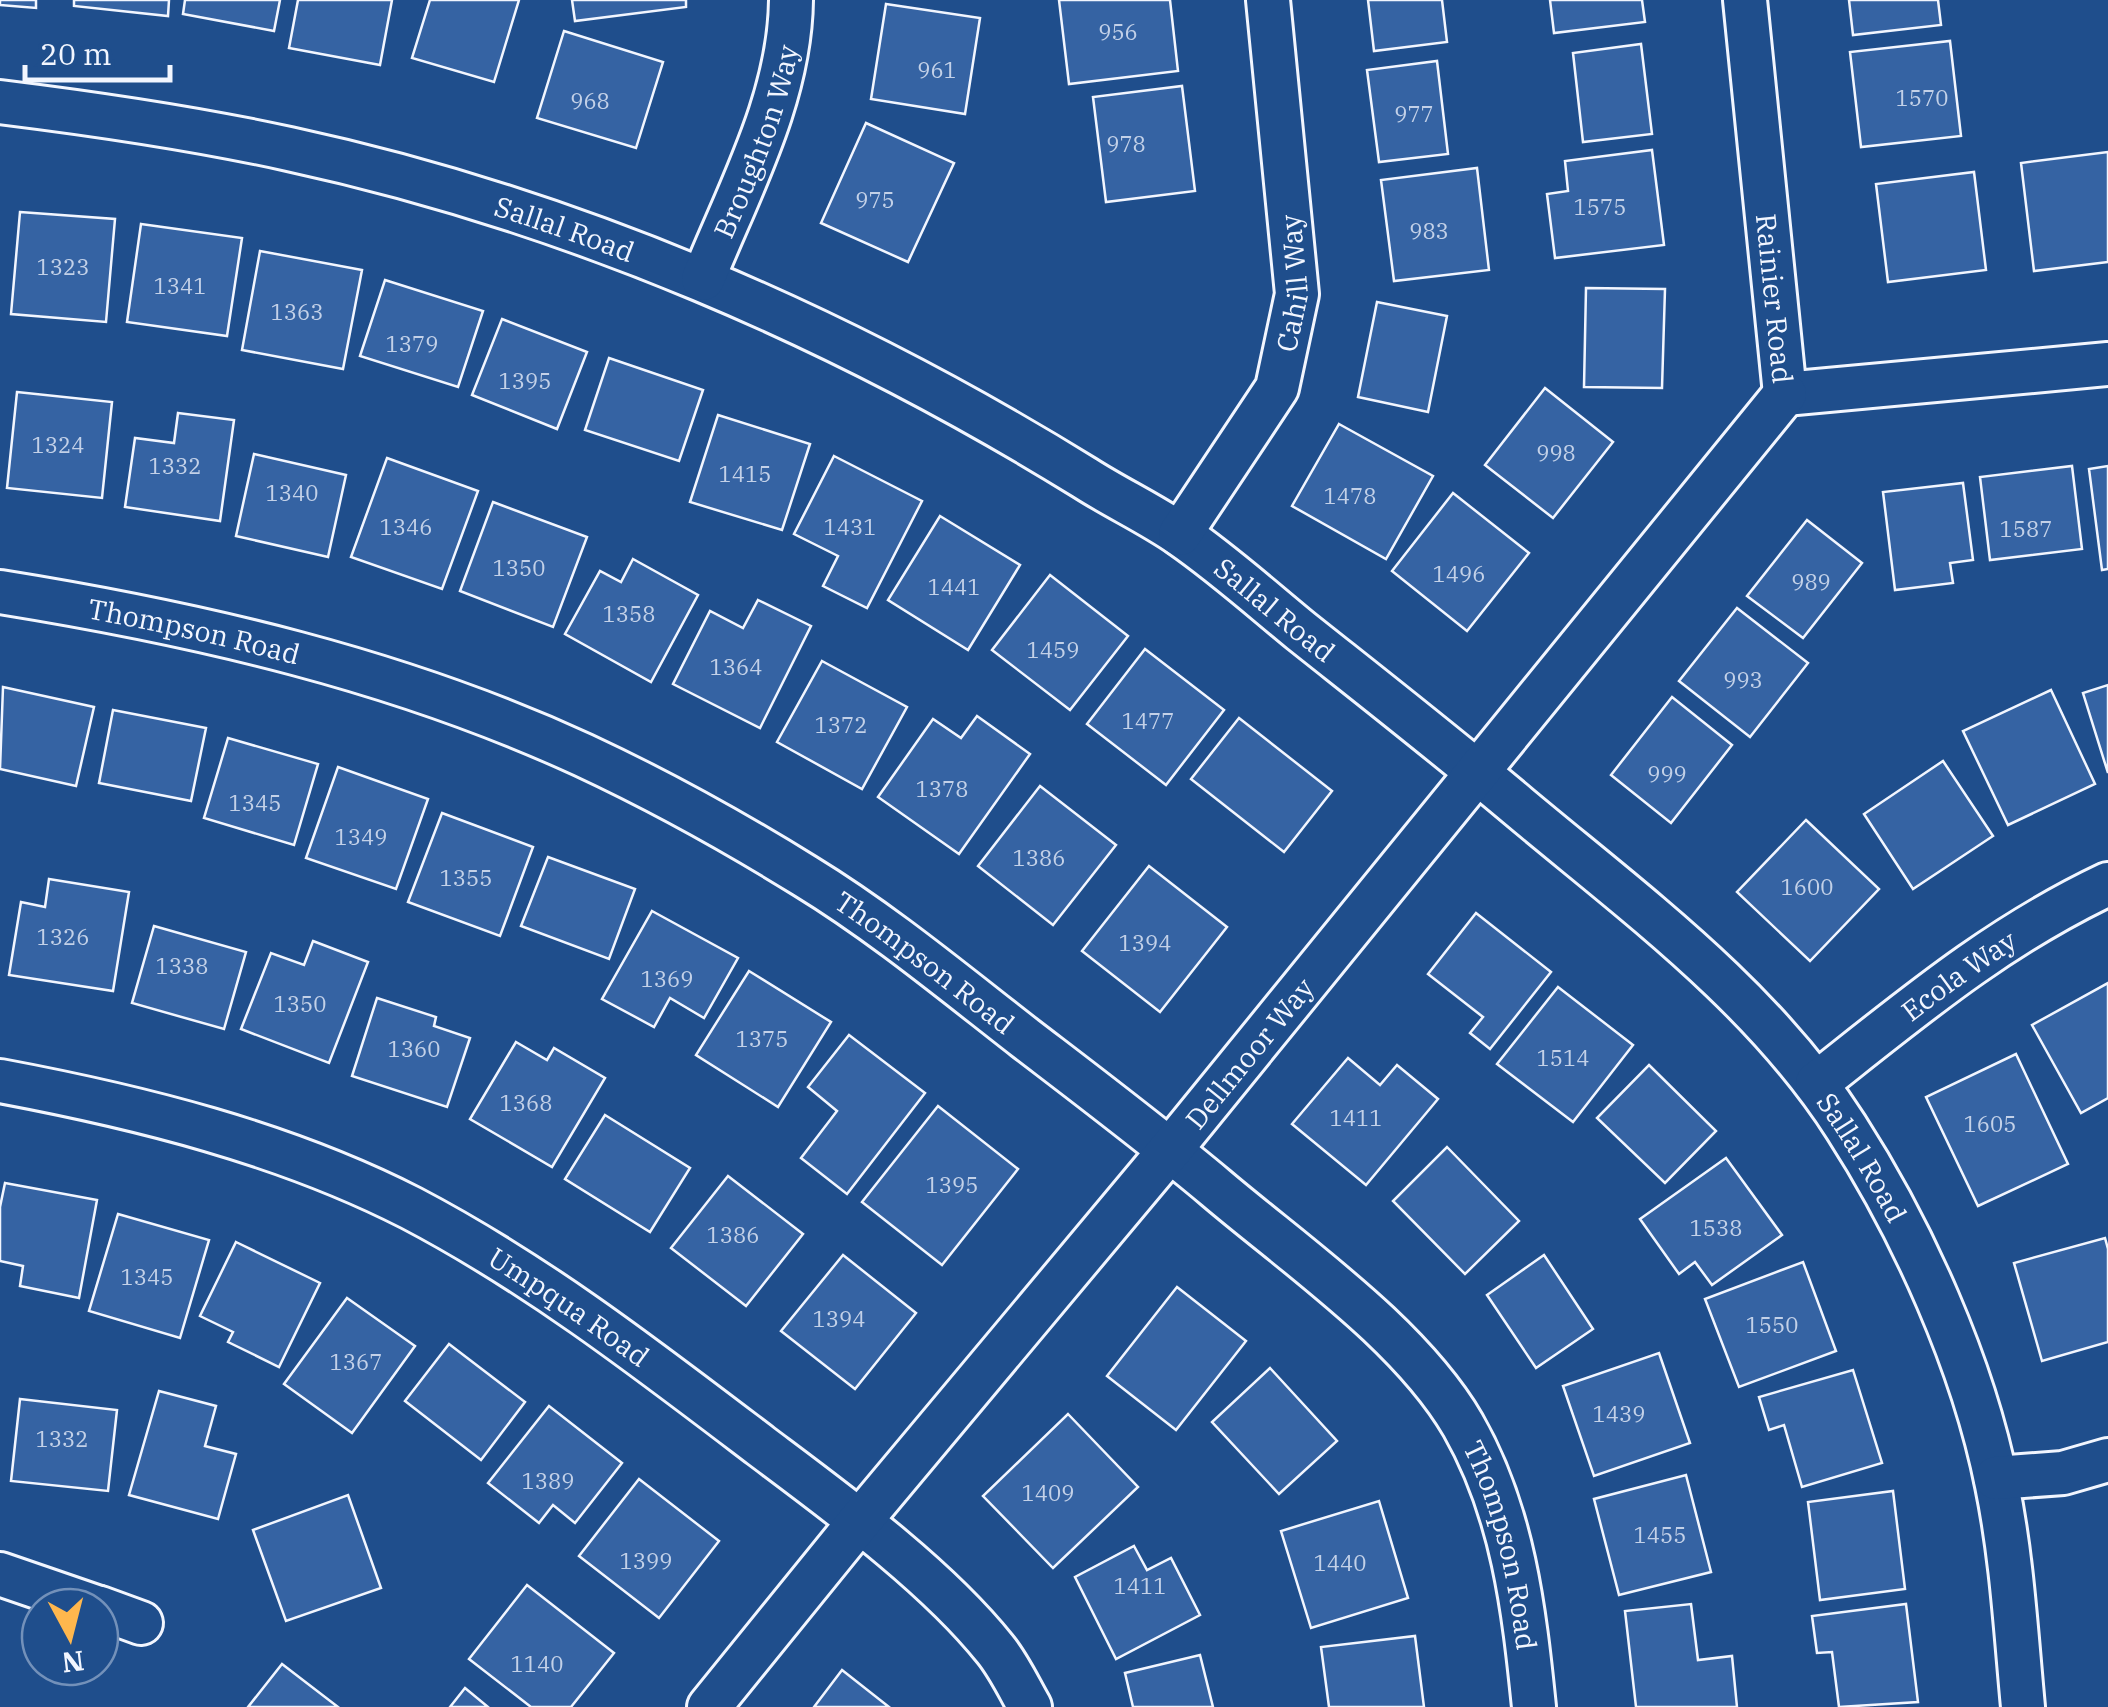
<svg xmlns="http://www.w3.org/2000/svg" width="2108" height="1707" font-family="'IBM Plex Serif',serif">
<rect width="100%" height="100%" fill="#1f4e8c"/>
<g fill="#3563a3" stroke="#f2f6ff" stroke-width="2.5">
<polygon points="0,0 36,0 36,8 0,5"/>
<polygon points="74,0 169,0 168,16 74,6"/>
<polygon points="185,0 280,0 274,31 183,14"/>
<polygon points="298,0 392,0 380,65 289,48"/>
<polygon points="430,0 519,0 494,82 412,58"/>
<polygon points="572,0 686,0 686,7 575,21"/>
<polygon points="1059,0 1170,0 1178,71 1069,84"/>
<polygon points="1368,0 1442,0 1447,42 1374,51"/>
<polygon points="1550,0 1642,0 1645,22 1554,33"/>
<polygon points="1849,0 1938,0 1941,25 1853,35"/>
<polygon points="886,4 980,18 965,114 871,99"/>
<polygon points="564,31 663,62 636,148 537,118"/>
<polygon points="1950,41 1961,136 1861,147 1850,52"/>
<polygon points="1641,44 1652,134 1583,142 1573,53"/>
<polygon points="1437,61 1448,154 1379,162 1367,70"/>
<polygon points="1182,86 1195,191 1106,202 1093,97"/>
<polygon points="866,123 954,163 908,262 821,223"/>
<polygon points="1652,150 1664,245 1555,258 1547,194 1568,191 1565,161"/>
<polygon points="2108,152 2108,262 2034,271 2021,163"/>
<polygon points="1477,168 1489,270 1394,281 1381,180"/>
<polygon points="1974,172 1986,270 1888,282 1876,184"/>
<polygon points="20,212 115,219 106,322 11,314"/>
<polygon points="141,224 242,238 227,336 127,322"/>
<polygon points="260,251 362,270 343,369 242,350"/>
<polygon points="385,280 483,311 458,387 360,356"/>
<polygon points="1586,288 1665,289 1662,388 1584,387"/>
<polygon points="1377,302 1447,316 1428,412 1358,397"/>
<polygon points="502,319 587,352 557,429 472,395"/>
<polygon points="609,358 703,390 679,461 585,430"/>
<polygon points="1545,388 1613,442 1553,518 1485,465"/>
<polygon points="17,392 112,402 102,498 7,488"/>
<polygon points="178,413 234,420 220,521 125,507 135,438 174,443"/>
<polygon points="718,415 810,444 782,530 690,502"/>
<polygon points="1339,424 1433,476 1386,559 1292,506"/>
<polygon points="254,454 346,475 328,557 236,536"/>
<polygon points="834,456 922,501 867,608 823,586 838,556 794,534"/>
<polygon points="387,458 478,491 442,589 351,557"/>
<polygon points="2072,466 2082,549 1990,560 1980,477"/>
<polygon points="2108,466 2108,569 2102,570 2089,469"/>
<polygon points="1963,483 1973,560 1950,563 1953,583 1895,590 1883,492"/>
<polygon points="1453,493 1529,553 1467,631 1392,571"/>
<polygon points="493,502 587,537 553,627 460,591"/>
<polygon points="940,516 1020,565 968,650 888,600"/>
<polygon points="1807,520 1862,563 1803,638 1747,596"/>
<polygon points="633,559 698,595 651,682 565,634 600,571 621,582"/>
<polygon points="1050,575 1128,636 1070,710 992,650"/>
<polygon points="758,600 811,626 760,728 673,684 710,611 743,628"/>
<polygon points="1737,608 1808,663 1750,737 1679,681"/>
<polygon points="1145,649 1224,710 1166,785 1087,724"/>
<polygon points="822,661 907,707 862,789 777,742"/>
<polygon points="2108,685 2108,773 2083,693"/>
<polygon points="3,687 94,707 76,786 0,769"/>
<polygon points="2051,690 2095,784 2008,825 1963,731"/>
<polygon points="1672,697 1732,745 1671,823 1611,775"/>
<polygon points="113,710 206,728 191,801 99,783"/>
<polygon points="977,716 1030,754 959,854 878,797 933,719 961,738"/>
<polygon points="1239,718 1332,791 1284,852 1191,779"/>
<polygon points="228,738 318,764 294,845 204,818"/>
<polygon points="1943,761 1993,836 1913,889 1864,814"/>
<polygon points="338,767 428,799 396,889 306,858"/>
<polygon points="1040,786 1116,845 1053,925 978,866"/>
<polygon points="442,813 533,847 500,936 408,902"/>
<polygon points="1806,820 1879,889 1810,961 1737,892"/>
<polygon points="548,857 635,889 609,959 521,926"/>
<polygon points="1149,866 1227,927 1160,1012 1082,951"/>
<polygon points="49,879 129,892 113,991 9,975 21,902 45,907"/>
<polygon points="652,911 738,958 704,1018 670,998 654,1027 602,999"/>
<polygon points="1476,913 1551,972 1490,1049 1470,1033 1483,1017 1428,974"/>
<polygon points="154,926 246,952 224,1029 132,1003"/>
<polygon points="313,941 368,962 329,1063 241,1029 271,953 304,965"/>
<polygon points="749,971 831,1022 778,1107 696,1055"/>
<polygon points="2108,983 2108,1098 2081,1113 2032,1025"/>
<polygon points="1558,987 1633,1045 1573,1122 1497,1064"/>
<polygon points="377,998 436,1017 434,1026 470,1038 447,1107 352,1076"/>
<polygon points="849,1035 925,1093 847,1194 801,1158 837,1111 808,1087"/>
<polygon points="516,1042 547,1060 554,1048 605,1078 552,1167 470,1119"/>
<polygon points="2016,1054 2068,1164 1978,1206 1926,1097"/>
<polygon points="1348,1058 1380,1085 1397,1065 1438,1099 1366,1185 1292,1124"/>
<polygon points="1649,1065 1716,1131 1665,1183 1597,1118"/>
<polygon points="938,1106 1018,1169 942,1265 862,1202"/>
<polygon points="605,1115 690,1168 650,1232 565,1179"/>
<polygon points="1447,1147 1519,1221 1465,1274 1393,1201"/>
<polygon points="1726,1158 1782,1235 1712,1285 1695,1262 1679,1274 1640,1219"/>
<polygon points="728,1176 803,1234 746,1306 671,1248"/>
<polygon points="5,1183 97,1200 79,1298 20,1286 23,1266 0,1261 0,1207"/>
<polygon points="118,1214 209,1240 180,1338 89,1311"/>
<polygon points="2105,1238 2108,1249 2108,1342 2042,1361 2014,1263"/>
<polygon points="236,1242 320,1283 279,1367 228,1342 233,1332 200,1316"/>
<polygon points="843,1255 916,1313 855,1389 781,1331"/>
<polygon points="1544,1255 1593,1329 1536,1368 1487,1295"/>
<polygon points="1803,1262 1836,1351 1739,1387 1705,1299"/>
<polygon points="1177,1287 1246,1341 1176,1430 1107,1376"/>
<polygon points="347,1298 415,1346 352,1433 284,1384"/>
<polygon points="449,1344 525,1402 481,1460 405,1401"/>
<polygon points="1659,1353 1690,1443 1594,1476 1563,1386"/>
<polygon points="1270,1368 1337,1441 1279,1494 1212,1422"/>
<polygon points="1853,1370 1882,1463 1802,1487 1784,1425 1769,1430 1759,1397"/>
<polygon points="159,1391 216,1406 205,1446 236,1454 218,1519 129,1495"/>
<polygon points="20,1399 117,1410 108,1491 11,1481"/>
<polygon points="549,1406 622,1463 575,1523 553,1505 539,1523 488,1483"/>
<polygon points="1068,1414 1138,1487 1053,1568 983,1496"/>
<polygon points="1686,1475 1711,1572 1619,1595 1594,1499"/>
<polygon points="639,1479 719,1541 659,1618 579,1556"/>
<polygon points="1893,1491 1905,1589 1820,1600 1808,1502"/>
<polygon points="348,1495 381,1588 286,1621 253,1530"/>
<polygon points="1379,1501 1408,1598 1311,1628 1281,1531"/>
<polygon points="1134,1546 1147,1570 1171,1558 1200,1615 1116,1659 1075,1577"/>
<polygon points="527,1585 614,1653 571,1707 531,1707 469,1659"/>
<polygon points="1691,1604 1698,1660 1732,1656 1737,1707 1636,1707 1625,1611"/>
<polygon points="1906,1604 1918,1702 1839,1707 1832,1652 1817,1653 1812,1616"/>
<polygon points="1415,1636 1424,1707 1329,1707 1321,1647"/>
<polygon points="1200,1655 1213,1707 1133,1707 1125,1673"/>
<polygon points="282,1664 338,1707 248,1707"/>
<polygon points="842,1670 889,1707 814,1707"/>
<polygon points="465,1688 488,1707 450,1707"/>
</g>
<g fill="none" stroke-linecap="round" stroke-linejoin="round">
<g stroke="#f2f6ff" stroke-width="48">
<g id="street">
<path id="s1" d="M1745,0l40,394"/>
<path id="s2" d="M0,102c97,12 194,26 289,47 282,61 552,178 796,329 31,20 66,36 96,57 42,29 81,64 120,96 73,58 146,115 217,175 117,98 245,191 328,321 67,104 127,237 151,358 15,73 19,148 26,222"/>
<path id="s3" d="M703,279c36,-89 87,-181 88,-279"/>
<polyline points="1785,394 2108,364"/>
<path id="s4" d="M1180,534l97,-146 20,-94 -29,-294"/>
<path id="s5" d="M0,592c199,32 399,78 583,163 75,35 151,77 222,121 77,47 148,106 220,162 64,49 129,98 191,150 80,68 194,146 247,237 50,87 61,184 71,282"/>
<path id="s6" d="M0,1081c139,26 284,62 411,127 126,66 237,152 350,238 76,57 175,129 234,203 14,17 24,39 35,58"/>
<path id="s7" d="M1817,1083c95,-75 179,-146 291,-199"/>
<polyline points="1996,1478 2063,1473 2108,1460"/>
<polyline points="0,1574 96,1607"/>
<polyline points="100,1608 141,1623"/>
<path id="s8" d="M709,1707l150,-185 311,-372 615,-756"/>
</g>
</g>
<use href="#street" stroke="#1f4e8c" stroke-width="42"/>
</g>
<g text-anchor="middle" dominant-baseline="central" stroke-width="8" stroke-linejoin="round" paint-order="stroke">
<g font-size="22" fill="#c3d1e8">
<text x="1118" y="31">956</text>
<text x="937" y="69">961</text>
<text x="1922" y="97">1570</text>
<text x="590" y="100">968</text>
<text x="1414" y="113">977</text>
<text x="1126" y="143">978</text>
<text x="875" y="199">975</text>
<text x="1600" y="206">1575</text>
<text x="1429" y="230">983</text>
<text x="63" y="266">1323</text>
<text x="180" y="285">1341</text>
<text x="297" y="311">1363</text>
<text x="412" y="343">1379</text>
<text x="525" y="380">1395</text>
<text x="58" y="444">1324</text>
<text x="1556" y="452">998</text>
<text x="175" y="465">1332</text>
<text x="745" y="473">1415</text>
<text x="292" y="492">1340</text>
<text x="1350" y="495">1478</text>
<text x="406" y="526">1346</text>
<text x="850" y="526">1431</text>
<text x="2026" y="528">1587</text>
<text x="519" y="567">1350</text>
<text x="1459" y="573">1496</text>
<text x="1811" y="581">989</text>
<text x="954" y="586">1441</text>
<text x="629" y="613">1358</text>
<text x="1053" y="649">1459</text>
<text x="736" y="666">1364</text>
<text x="1743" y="679">993</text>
<text x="1148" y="720">1477</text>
<text x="841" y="724">1372</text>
<text x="1667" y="773">999</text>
<text x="942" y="788">1378</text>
<text x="255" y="802">1345</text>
<text x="361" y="836">1349</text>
<text x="1039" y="857">1386</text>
<text x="466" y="877">1355</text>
<text x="1807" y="886">1600</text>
<text x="63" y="936">1326</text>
<text x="1145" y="942">1394</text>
<text x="182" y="965">1338</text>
<text x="667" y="978">1369</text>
<text x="300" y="1003">1350</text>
<text x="762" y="1038">1375</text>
<text x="414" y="1048">1360</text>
<text x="1563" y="1057">1514</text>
<text x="526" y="1102">1368</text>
<text x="1356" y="1117">1411</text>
<text x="1990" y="1123">1605</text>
<text x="952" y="1184">1395</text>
<text x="1716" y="1227">1538</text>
<text x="733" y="1234">1386</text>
<text x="147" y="1276">1345</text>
<text x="839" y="1318">1394</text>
<text x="1772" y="1324">1550</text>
<text x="356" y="1361">1367</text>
<text x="1619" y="1413">1439</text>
<text x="62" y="1438">1332</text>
<text x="548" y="1480">1389</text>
<text x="1048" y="1492">1409</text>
<text x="1660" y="1534">1455</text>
<text x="646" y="1560">1399</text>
<text x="1340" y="1562">1440</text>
<text x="1140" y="1585">1411</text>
<text x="537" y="1663">1140</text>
</g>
<g font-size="28" fill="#f2f6ff" stroke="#1f4e8c">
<text stroke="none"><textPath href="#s3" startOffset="148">Broughton Way</textPath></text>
<text stroke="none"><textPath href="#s2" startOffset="580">Sallal Road</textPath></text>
<text stroke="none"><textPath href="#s4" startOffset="282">Cahill Way</textPath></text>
<text stroke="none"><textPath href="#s1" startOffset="300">Rainier Road</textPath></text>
<text stroke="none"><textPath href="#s2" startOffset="1390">Sallal Road</textPath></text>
<text stroke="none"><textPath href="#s5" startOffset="198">Thompson Road</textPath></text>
<text stroke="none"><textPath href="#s5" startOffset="1008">Thompson Road</textPath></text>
<text stroke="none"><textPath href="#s7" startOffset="178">Ecola Way</textPath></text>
<text stroke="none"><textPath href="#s8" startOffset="848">Dellmoor Way</textPath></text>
<text stroke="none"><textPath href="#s2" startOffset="2198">Sallal Road</textPath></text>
<text stroke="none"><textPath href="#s6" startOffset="618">Umpqua Road</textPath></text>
<text stroke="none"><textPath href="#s5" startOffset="1848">Thompson Road</textPath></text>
</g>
</g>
<g transform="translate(70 1637) rotate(173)"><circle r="48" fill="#1f4e8c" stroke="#7391ba" stroke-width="2.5"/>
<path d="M0-8L18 38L0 25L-18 38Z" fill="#ffb74d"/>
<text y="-15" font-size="28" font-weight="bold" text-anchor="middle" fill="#f2f6ff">N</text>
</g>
<path d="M25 65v15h145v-15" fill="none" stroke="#f2f6ff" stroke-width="5"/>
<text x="40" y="65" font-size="30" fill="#f2f6ff" stroke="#1f4e8c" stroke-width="8" paint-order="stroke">20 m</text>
</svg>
